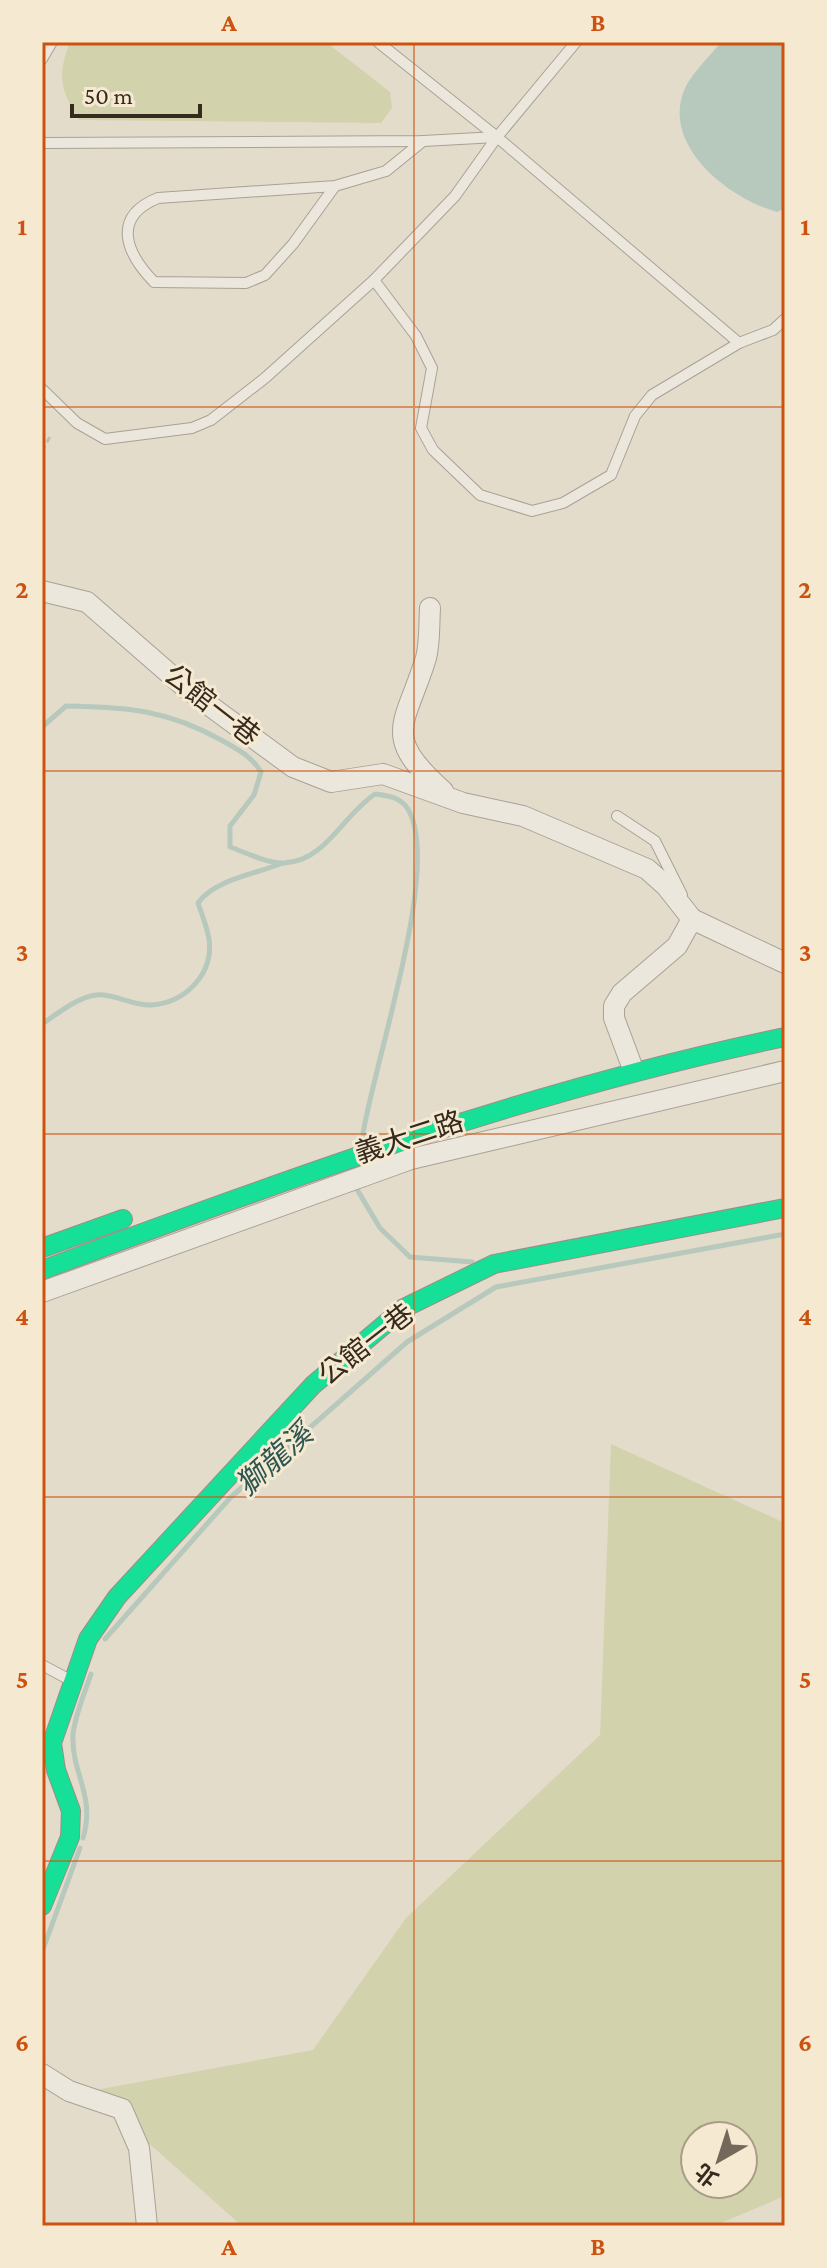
<svg xmlns="http://www.w3.org/2000/svg" width="827" height="2268" font-family="'Crimson Pro','Noto Sans TC',serif">
<rect width="100%" height="100%" fill="#e3dccb"/>
<g fill="#d2d3ad" fill-rule="evenodd">
<path d="M70,42h256l64,50 2,16 -11,15 -302,-3c-19,-30 -22,-45 -9,-78z"/>
<path d="M611,1444l174,79v673l-71,30h-472l-152,-135 223,-41 93,-132 194,-183zM695,2136h48v48h-48z"/>
</g>
<path fill="#b7c8bd" d="M721,42h64v166l-8,4c-48,-13 -119,-68 -91,-126 8,-15 24,-30 35,-44z"/>
<g fill="none" stroke-linecap="round" stroke-linejoin="round">
<g stroke="#b7c8bd" stroke-width="5">
<path d="M42,727l24,-21c62,1 102,4 157,35 16,9 28,15 38,31l-7,23 -24,31v21c15,5 38,17 54,16 42,-2 57,-46 91,-69 14,2 28,3 35,19 30,63 -39,257 -49,332"/>
<path d="M42,1024c15,-10 36,-27 54,-29 17,-2 37,11 55,10 34,-2 63,-31 58,-66 -2,-12 -7,-25 -11,-36 16,-23 57,-29 82,-39"/>
<polyline points="355,1186 380,1228 410,1257 472,1262"/>
<polyline points="105,1639 230,1498 407,1342 496,1287 785,1234"/>
<path d="M83,1838c13,-43 -12,-64 -10,-104 2,-19 12,-42 18,-60"/>
<polyline points="42,1952 80,1848"/>
</g>
<g stroke="#a8a195" stroke-width="12">
<g id="lane">
<polyline points="378,42 497,137 739,343"/>
<polyline points="42,59 52,42"/>
<polyline points="497,137 455,196 374,280 416,336 432,368 421,428 433,450 480,495 532,511 563,503 611,475 635,416 652,395 739,343 773,330 785,319"/>
<polyline points="42,143 423,141 497,137 576,42"/>
<path d="M335,186l-177,12c-47,19 -32,55 -4,84l92,1 19,-8 28,-31 42,-58 51,-15 37,-30"/>
<polyline points="42,389 77,423 105,439 192,428 211,420 265,378 374,280"/>
<polyline points="617,816 655,841 682,895"/>
<polyline points="42,1665 72,1681"/>
</g>
</g>
<g stroke="#a8a195" stroke-width="22">
<g id="street">
<polyline points="42,591 87,602 187,689 293,767 331,782 383,774 463,803 523,816 647,869 666,886 692,919"/>
<path d="M430,608c-1,16 0,35 -4,50 -21,68 -46,77 17,133"/>
<polyline points="633,1069 614,1018 614,1006 622,993 677,946 692,919 785,963"/>
<polyline points="42,1292 411,1159 785,1071"/>
<polyline points="42,2074 69,2091 122,2109 139,2148 147,2226"/>
</g>
</g>
<g stroke="#989084" stroke-width="20">
<g id="fast">
<polyline points="42,1248 123,1219"/>
<path d="M42,1270c244,-91 487,-180 743,-233"/>
<polyline points="42,1906 70,1837 71,1811 56,1770 52,1743 88,1639 117,1597 313,1385 404,1308 494,1264 785,1208"/>
</g>
</g>
<polyline stroke="#c3bdb4" stroke-width="3" stroke-dasharray="6 4" stroke-linecap="butt" points="42,451 51,435"/>
<use href="#lane" stroke="#ebe7dd" stroke-width="10"/>
<use href="#street" stroke="#ebe7dd" stroke-width="20"/>
<use href="#fast" stroke="#16e098" stroke-width="18"/>
</g>
<path fill="none" stroke="#cd520f" stroke-width="2" stroke-opacity="0.55" d="M414,42v2184M42,407h743M42,771h743M42,1134h743M42,1497h743M42,1861h743"/>
<g text-anchor="middle" dominant-baseline="central" stroke-width="6" stroke-linejoin="round" paint-order="stroke">
<g font-size="28" fill="#36291d" stroke="#f5ead1">
<text transform="translate(212 705) rotate(38)">公館一巷</text>
<text transform="translate(409 1137) rotate(-18)">義大二路</text>
<text transform="translate(366 1344) rotate(-38)">公館一巷</text>
</g>
<g font-size="30" font-style="italic" fill="#2d5653" stroke="#f5ead1">
<text transform="translate(274 1459) rotate(-42)">獅龍溪</text>
</g>
</g>
<rect width="827" height="2268" fill="none" stroke="#f5ead1" stroke-width="88"/>
<g transform="translate(719 2160) rotate(219)"><circle r="38" fill="#f5ead1" stroke="#a99d89" stroke-width="2"/>
<path d="M0-6L14 30L0 20L-14 30Z" fill="#73685a"/>
<text y="-12" font-size="22" font-weight="bold" text-anchor="middle" fill="#36291d">北</text>
</g>
<path d="M72 104v12h128v-12" fill="none" stroke="#36291d" stroke-width="4"/>
<text x="84" y="104" font-size="24" fill="#36291d" stroke="#f5ead1" stroke-width="6" paint-order="stroke">50 m</text>
<rect x="44" y="44" width="739" height="2180" fill="none" stroke="#cd520f" stroke-width="3"/>
<g font-size="26" text-anchor="middle" font-weight="bold" fill="#cd520f">
<text x="229" y="31">A</text>
<text x="598" y="31">B</text>
<text x="22" y="235">1</text>
<text x="805" y="235">1</text>
<text x="22" y="598">2</text>
<text x="805" y="598">2</text>
<text x="22" y="961">3</text>
<text x="805" y="961">3</text>
<text x="22" y="1325">4</text>
<text x="805" y="1325">4</text>
<text x="22" y="1688">5</text>
<text x="805" y="1688">5</text>
<text x="22" y="2051">6</text>
<text x="805" y="2051">6</text>
<text x="229" y="2255">A</text>
<text x="598" y="2255">B</text>
</g>
</svg>
